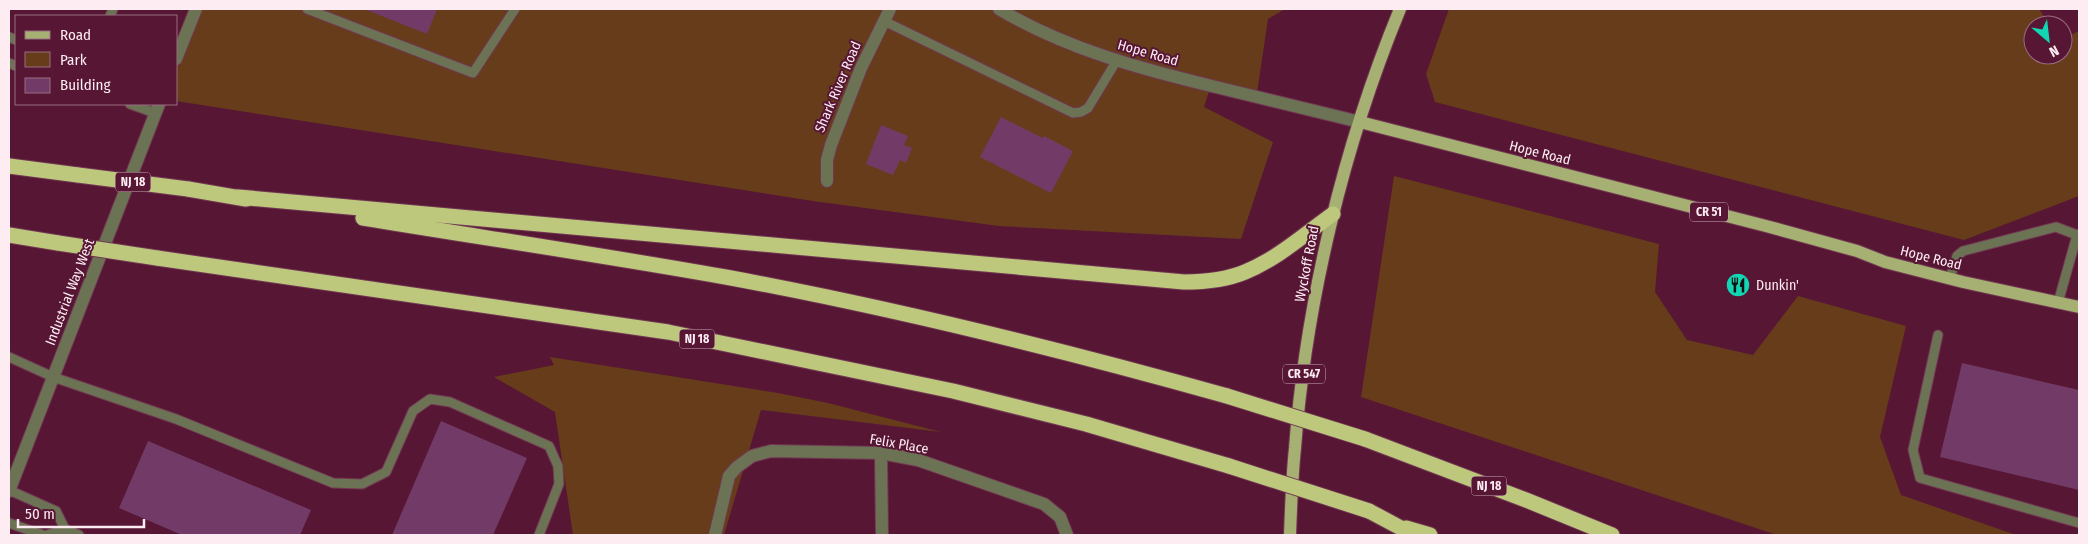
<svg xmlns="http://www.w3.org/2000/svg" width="2088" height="544" font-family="'Fira Sans Condensed',sans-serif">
<rect width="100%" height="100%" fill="#571634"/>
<g fill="#673c1b">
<polygon points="195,9 1285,9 1268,19 1257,93 1211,85 1204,107 1273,142 1241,239 999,226 813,201 176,101 176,61"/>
<polygon points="1449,9 2039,9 2050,25 2033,25 2033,55 2063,55 2063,39 2079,31 2079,196 1964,240 1435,102 1426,74"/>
<polygon points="1394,176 1659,244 1655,292 1687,340 1753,355 1798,296 1906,326 1880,437 1901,495 2016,535 1777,535 1361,397"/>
<polygon points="550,357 778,393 828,403 941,432 761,410 724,535 573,535 555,412 494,377 554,365"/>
</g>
<g fill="#723a66">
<polygon points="364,9 437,9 427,34"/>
<polygon points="1001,117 1043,138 1044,136 1073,151 1051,193 980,157"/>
<polygon points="881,125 908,136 904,145 912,148 906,163 900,160 893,175 866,164"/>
<polygon points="1962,363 2079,390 2079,490 1940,457"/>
<polygon points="441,421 527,458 493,535 392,535"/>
<polygon points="148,441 311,510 300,535 182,535 119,508"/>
</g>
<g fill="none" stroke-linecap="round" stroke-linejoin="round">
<g stroke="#723852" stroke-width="11">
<g id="service">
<polyline points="307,9 473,73 515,9"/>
<polyline points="110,16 113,9"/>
<polyline points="884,21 1073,113 1081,112 1088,108 1117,60"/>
<polyline points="9,37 16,40"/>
<polyline points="9,63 16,66"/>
<polyline points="130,104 155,113"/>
<polyline points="1950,278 1957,256 1963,251 2056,227 2077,235 2079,234"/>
<polyline points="2058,303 2077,235"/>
<polyline points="1938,335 1913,450 1920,478 2079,523"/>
<polyline points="9,357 53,377 176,419 333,483 362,484 386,472 413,411 430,399 450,402 549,446 558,466 559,484 539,535"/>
<polyline points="9,490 56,511 65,529 47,535"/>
<polyline points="9,523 43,535"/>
<polyline points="65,529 79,535"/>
</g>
</g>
<g stroke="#723852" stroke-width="14">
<g id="minor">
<polyline points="827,181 827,160 831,145 861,68 890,9"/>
<polyline points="881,453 882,535"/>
<polyline points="715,535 729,476 737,467 752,456 771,451 881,453 918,460 1044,504 1060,517 1067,535"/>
</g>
</g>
<g stroke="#723852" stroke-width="14">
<g id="tertiary">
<path d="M999,9c67,40 142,60 217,78 48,12 96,23 144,35"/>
<polyline points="176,59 196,9"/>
<polyline points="9,491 159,104"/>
</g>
</g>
<g stroke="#723852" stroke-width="14">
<g id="primary">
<polyline points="1360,122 1766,226 1857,251 1885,262 1963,282 2079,307"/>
<path d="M1290,535c1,-29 2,-58 5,-87 11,-147 49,-303 105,-439"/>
</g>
</g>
<g stroke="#723852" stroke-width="17">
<g id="motorway">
<polyline points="9,166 78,175"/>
<polyline points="188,189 246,199"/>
<path d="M238,197l946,85c20,0 42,-2 61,-10 32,-13 60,-38 88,-58"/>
<path d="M363,218c122,20 245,38 368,60 167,31 332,72 496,118"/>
<polyline points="9,235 58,243"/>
<polyline points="157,258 668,332 953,391 1086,424 1229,466"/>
<polyline points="1365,439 1526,500 1612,535"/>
<polyline points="1369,511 1414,535"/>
<polyline points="1406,528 1430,535"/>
</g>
</g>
<use href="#service" stroke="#6c7254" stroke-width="9"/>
<use href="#minor" stroke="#6c7254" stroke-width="12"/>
<use href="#tertiary" stroke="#6c7254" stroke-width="12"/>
<use href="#primary" stroke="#a6b072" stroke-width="12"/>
<use href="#motorway" stroke="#bdc87d" stroke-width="15"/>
<g stroke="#723852" stroke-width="17" stroke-linecap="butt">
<g id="motorway-bridge">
<polyline points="78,175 188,189"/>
<polyline points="58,243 157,258"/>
<polyline points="1227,396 1365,439"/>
<polyline points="1229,466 1369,511"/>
</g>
</g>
<use href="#motorway-bridge" stroke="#bdc87d" stroke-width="15"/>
</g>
<defs>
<g id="restaurant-disc" transform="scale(1.25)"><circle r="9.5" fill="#12d5b4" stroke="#571634"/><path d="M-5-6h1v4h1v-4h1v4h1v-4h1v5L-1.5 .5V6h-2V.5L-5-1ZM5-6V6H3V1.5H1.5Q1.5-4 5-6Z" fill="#111"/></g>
</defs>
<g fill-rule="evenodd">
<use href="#restaurant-disc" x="1738" y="285"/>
</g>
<g text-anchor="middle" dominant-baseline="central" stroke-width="4" stroke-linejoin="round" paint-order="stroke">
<g fill="#571634" stroke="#cbacb9" stroke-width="1">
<rect x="115.5" y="172.5" width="35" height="19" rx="4"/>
<rect x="1690" y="202.5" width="38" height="19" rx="4"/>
<rect x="679.5" y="329.5" width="35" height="19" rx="4"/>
<rect x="1283" y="364.5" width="42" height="19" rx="4"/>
<rect x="1471.5" y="476.5" width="35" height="19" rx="4"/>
</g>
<g font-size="12" font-weight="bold" fill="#fdecf2">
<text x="133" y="182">NJ 18</text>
<text x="1709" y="212">CR 51</text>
<text x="697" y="339">NJ 18</text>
<text x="1304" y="374">CR 547</text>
<text x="1489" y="486">NJ 18</text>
</g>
<g font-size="14" fill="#fdecf2" stroke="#571634">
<text transform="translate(1148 53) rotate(16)">Hope Road</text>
<text transform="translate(838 87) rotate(-67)">Shark River Road</text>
<text transform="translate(1540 153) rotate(14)">Hope Road</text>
<text transform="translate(1931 258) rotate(14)">Hope Road</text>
<text transform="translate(1307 264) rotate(-79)">Wyckoff Road</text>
<text transform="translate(70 292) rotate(-69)">Industrial Way West</text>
<text transform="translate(899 444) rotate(10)">Felix Place</text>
</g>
<g font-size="14" fill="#fdecf2" stroke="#571634" text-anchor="start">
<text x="1756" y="285">Dunkin'</text>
</g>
</g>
<rect width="2088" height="544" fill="none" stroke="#fdecf2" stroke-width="20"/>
<rect x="15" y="15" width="162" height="90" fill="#571634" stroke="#996c80"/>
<rect x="25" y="31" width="25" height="8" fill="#a6b072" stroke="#996c80"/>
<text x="60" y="40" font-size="15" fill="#fdecf2">Road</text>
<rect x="25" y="52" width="25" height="15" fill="#673c1b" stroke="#996c80"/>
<text x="60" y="65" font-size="15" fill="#fdecf2">Park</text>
<rect x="25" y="78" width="25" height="15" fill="#723a66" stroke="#996c80"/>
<text x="60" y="90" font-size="15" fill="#fdecf2">Building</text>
<g transform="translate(2048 40) rotate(152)"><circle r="24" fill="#571634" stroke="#996c80"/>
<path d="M0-4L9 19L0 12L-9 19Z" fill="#12d5b4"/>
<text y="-8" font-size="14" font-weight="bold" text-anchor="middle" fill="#fdecf2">N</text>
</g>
<path d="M18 519v8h126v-8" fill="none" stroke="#fdecf2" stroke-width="2.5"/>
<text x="25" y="519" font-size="15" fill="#fdecf2" stroke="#571634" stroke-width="4" paint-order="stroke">50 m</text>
</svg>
